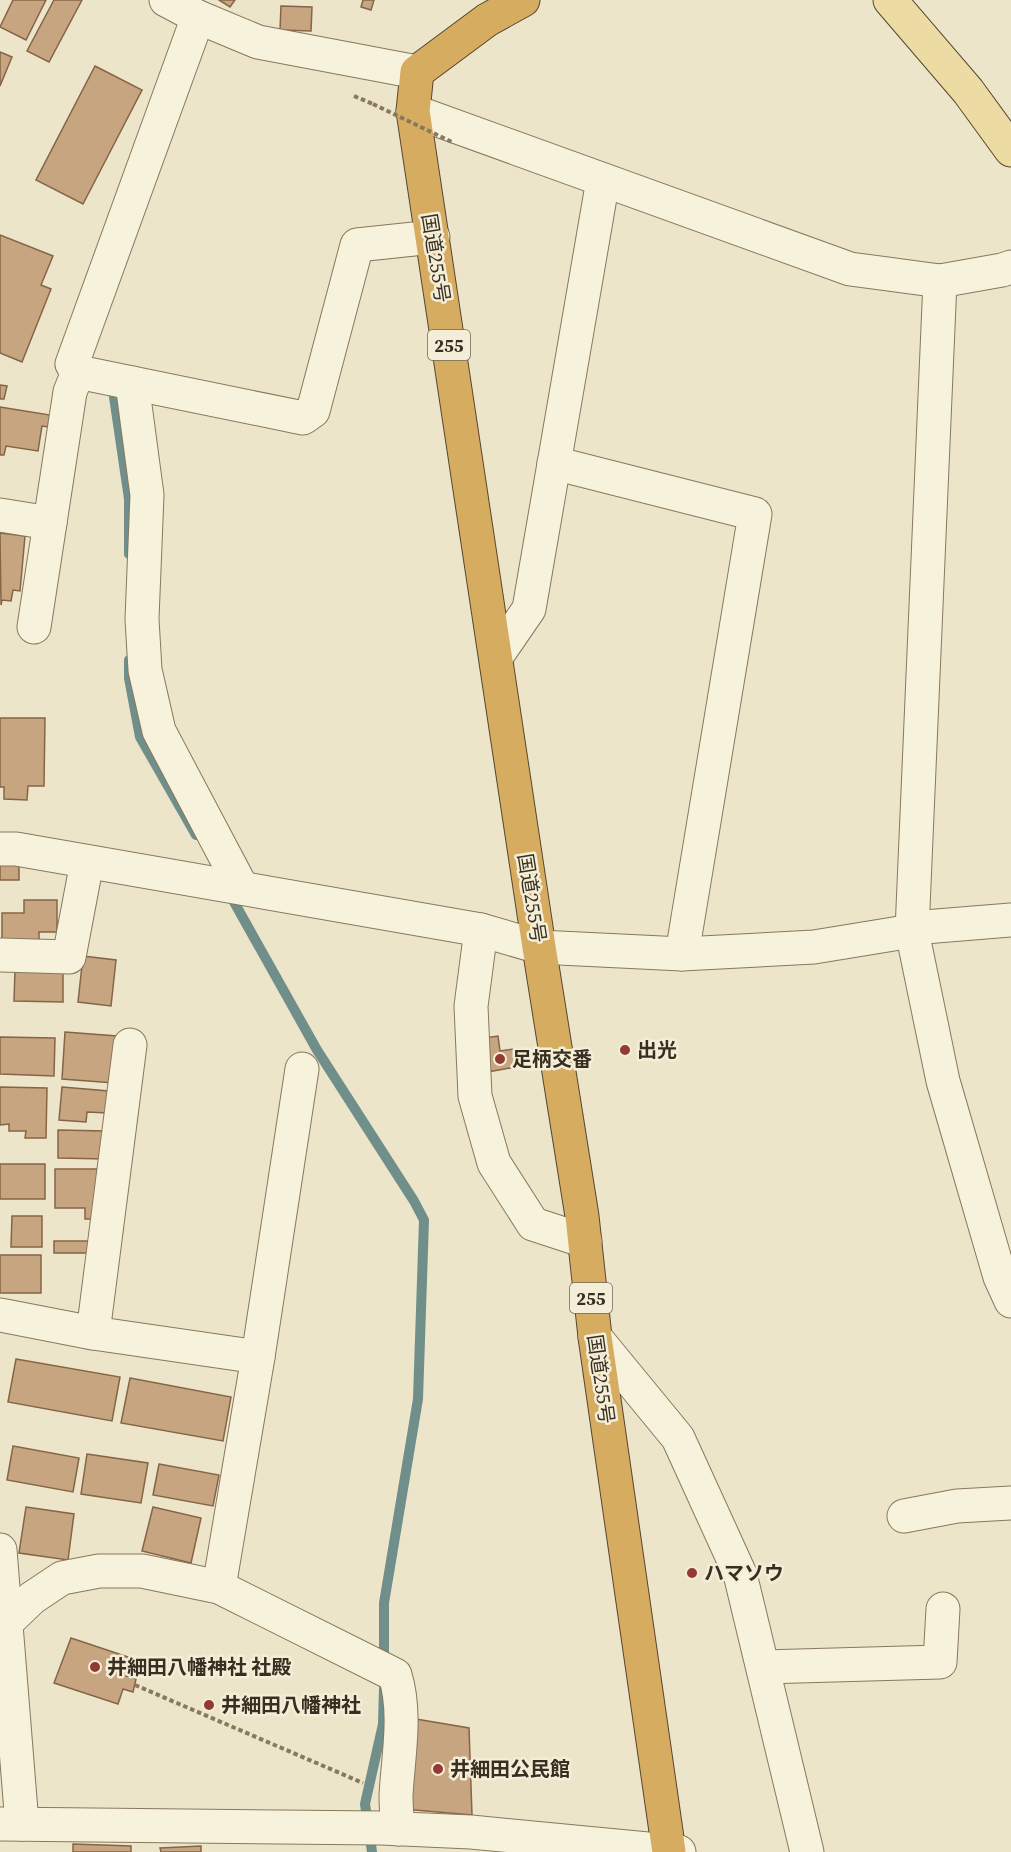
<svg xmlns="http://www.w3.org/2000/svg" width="1011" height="1852" font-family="'Source Serif 4','Noto Sans JP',serif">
<rect width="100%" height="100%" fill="#ece5c9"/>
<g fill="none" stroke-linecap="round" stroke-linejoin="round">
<g stroke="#708f8a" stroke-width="10">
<polyline points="114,397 129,499 129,554"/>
<polyline points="129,660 129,678 140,737 196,835"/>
<polyline points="229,893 317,1050 414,1201 424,1220 418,1399 384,1603 384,1664"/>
<polyline points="372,1852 365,1804 383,1724 384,1688"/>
</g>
</g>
<g fill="#c8a581" stroke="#856546" stroke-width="1.5">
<polygon points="13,0 46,0 26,40 0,27"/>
<polygon points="54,0 82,0 49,62 27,51"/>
<polygon points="219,0 235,0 230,7"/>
<polygon points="363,0 374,0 371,10 361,7"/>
<polygon points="281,6 312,7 311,31 280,30"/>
<polygon points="0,52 12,57 0,86"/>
<polygon points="95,66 142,90 83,204 36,180"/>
<polygon points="0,235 53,256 41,285 51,289 22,362 0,353"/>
<polygon points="0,385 7,386 4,399 0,399"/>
<polygon points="0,407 50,415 48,427 42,426 38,451 6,446 4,455 0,455"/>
<polygon points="0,533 25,536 20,591 13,590 11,601 2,600 1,605"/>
<polygon points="0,718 45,718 44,786 28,786 27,800 4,799 4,787 0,787"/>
<rect x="0" y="861" width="19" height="19"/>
<polygon points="24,900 57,900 57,932 39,932 39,942 2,941 2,913 24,913"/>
<polygon points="83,956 116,960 111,1006 78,1002"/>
<polygon points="15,970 63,970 63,1002 14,1001"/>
<polygon points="65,1032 117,1036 114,1083 62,1079"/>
<polygon points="498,1036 500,1051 514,1049 516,1067 487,1072 485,1038"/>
<polygon points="0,1037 55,1038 54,1076 0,1074"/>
<polygon points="0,1087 47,1088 46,1138 25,1138 26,1131 9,1131 9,1124 0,1125"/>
<polygon points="62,1087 109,1091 108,1113 87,1112 86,1122 59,1120"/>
<polygon points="58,1130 106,1131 106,1159 58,1158"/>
<rect x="0" y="1164" width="45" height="35"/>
<polygon points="55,1169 100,1169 100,1219 85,1219 85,1208 55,1208"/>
<polygon points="12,1216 42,1216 42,1247 11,1247"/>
<rect x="54" y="1241" width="40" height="12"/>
<rect x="0" y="1255" width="41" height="38"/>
<polygon points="16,1359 120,1377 112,1421 8,1402"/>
<polygon points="130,1378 231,1397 223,1441 121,1423"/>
<polygon points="13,1446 79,1458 73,1492 7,1480"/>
<polygon points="87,1454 148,1463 141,1503 81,1494"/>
<polygon points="159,1464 219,1475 213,1506 153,1495"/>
<polygon points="26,1507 74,1514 68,1560 19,1553"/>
<polygon points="153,1507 201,1518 191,1563 142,1551"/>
<polygon points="71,1638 131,1658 126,1676 136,1679 133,1692 123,1689 118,1704 54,1683"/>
<polygon points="410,1718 469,1728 472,1815 403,1809"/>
<polygon points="73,1844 131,1846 131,1852 73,1852"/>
<polygon points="201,1846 201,1852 161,1852 160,1848"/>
</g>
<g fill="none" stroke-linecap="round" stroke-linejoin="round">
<g stroke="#87785e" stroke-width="35">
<g id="minor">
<polyline points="166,0 198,17 258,42 417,72"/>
<polyline points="198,17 72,364 78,372 303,418 313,411 357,245 433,237"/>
<polyline points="413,111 850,269 940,281 1002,270 1011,267"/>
<polyline points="940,281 912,931 943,1081 1000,1277 1011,1301"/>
<polyline points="132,383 147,495 142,619 145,670 159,731 242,888"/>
<polyline points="554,463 755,514 682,954"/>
<polyline points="0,515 50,523"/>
<polyline points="34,627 70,392 78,372"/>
<polyline points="496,657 529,609 603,180"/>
<polyline points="0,849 16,849 481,930 539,947 682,954 814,947 912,931"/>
<polyline points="912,928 1011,920"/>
<polyline points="481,930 471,1006 475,1096 494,1163 533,1224 585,1241"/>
<polyline points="2,955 69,957 87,862"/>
<polyline points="0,1315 93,1333 258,1357"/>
<polyline points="93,1333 130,1045"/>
<polyline points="595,1337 678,1438 740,1574 807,1852"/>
<polyline points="904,1516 957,1506 1011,1503"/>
<polyline points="0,1550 22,1824"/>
<polyline points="219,1587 258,1357 302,1069"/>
<path d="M6,1623l26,-25 30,-20 37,-7h43l77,16 176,88c12,39 3,81 1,121 0,11 1,22 2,33"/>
<polyline points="763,1667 940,1662 943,1609"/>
<polyline points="0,1824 381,1828 471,1832 679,1852"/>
</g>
</g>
<g stroke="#564632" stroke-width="35">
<polyline id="major" points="890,0 968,91 1011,150"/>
</g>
<g stroke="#564632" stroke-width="35">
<polyline id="highway" points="523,0 487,20 417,72 413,111 539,947 582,1216 595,1337 669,1852"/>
</g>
<g stroke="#87785e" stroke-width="4" stroke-dasharray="4.5 3" stroke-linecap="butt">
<polyline points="354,96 373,104"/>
<polyline points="135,1685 363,1783"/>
</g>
<use href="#minor" stroke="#f7f2dc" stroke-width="33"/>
<use href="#major" stroke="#ecdca4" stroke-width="33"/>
<use href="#highway" stroke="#d5ac60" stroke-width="33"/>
<polyline stroke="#87785e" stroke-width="4" stroke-dasharray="4.5 3" stroke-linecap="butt" points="373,104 452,142"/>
</g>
<g fill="#933a32" stroke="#f4eed8" stroke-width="2">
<circle cx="625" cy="1050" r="6"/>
<circle cx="500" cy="1059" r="6"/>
<circle cx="692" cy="1573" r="6"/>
<circle cx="95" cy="1667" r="6"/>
<circle cx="209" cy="1705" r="6"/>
<circle cx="438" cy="1769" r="6"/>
</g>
<g text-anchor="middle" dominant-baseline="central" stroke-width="5" stroke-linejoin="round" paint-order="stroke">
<g fill="#f4eed8" stroke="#716858" stroke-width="1.5">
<rect x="428" y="330" width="42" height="30" rx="4.5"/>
<rect x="570" y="1283" width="42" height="30" rx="4.5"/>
</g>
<g font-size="18" font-weight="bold" fill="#392f21">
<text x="449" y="345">255</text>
<text x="591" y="1298">255</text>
</g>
<g font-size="20" fill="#392f21" stroke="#f4eed8">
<text transform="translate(436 258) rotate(81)">国道255号</text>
<text transform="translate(532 898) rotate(81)">国道255号</text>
<text transform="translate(601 1379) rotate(82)">国道255号</text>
</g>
<g font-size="20" font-weight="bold" fill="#392f21" stroke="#f4eed8" text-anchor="start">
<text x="637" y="1050">出光</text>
<text x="512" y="1059">足柄交番</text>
<text x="704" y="1573">ハマソウ</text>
<text x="107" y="1667">井細田八幡神社 社殿</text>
<text x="221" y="1705">井細田八幡神社</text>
<text x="450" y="1769">井細田公民館</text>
</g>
</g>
</svg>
